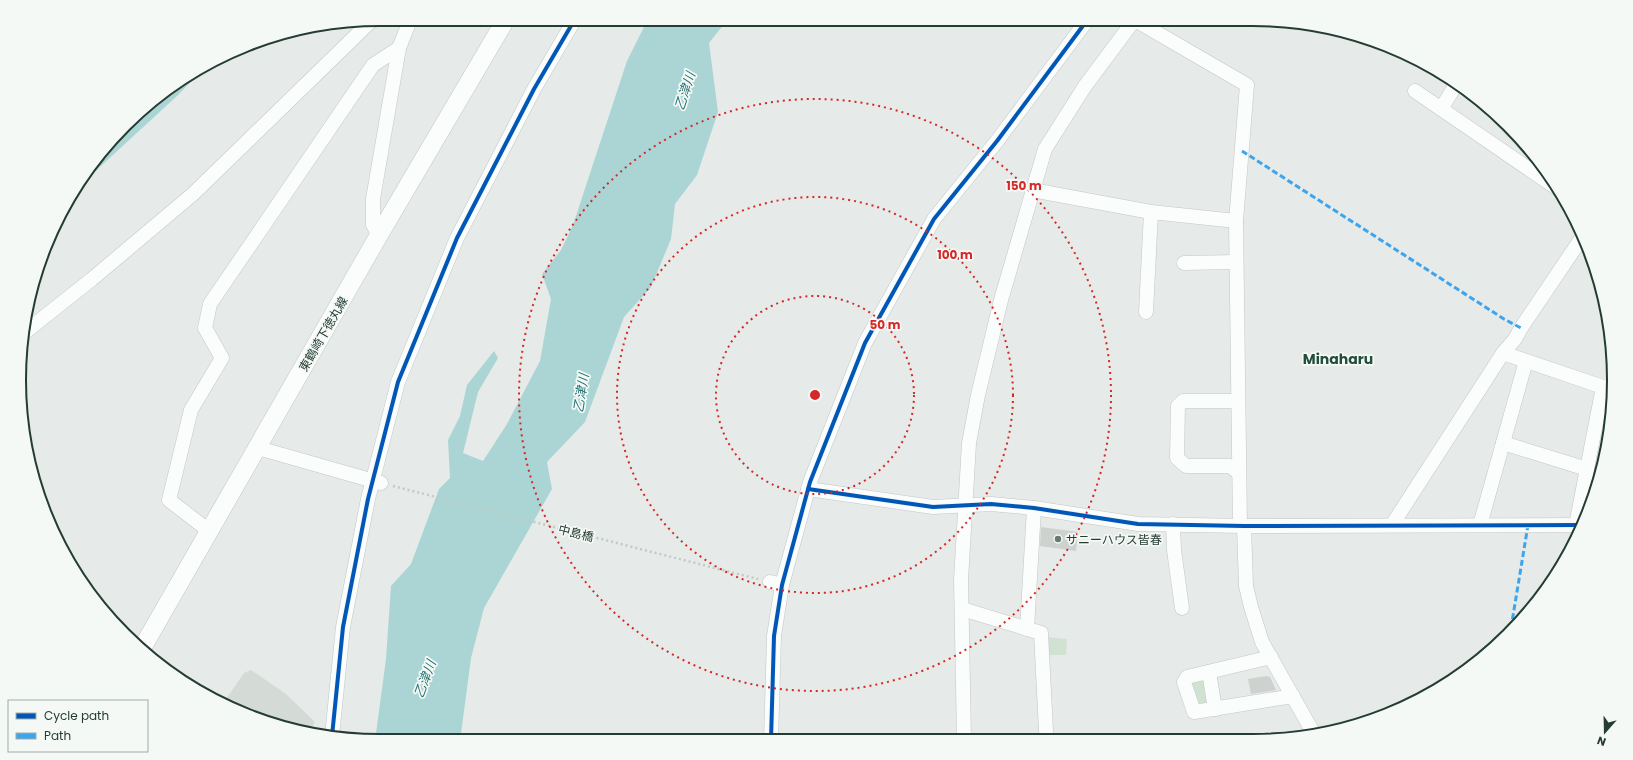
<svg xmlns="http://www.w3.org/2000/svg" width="1633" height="760" font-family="Poppins,'Noto Sans JP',sans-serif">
<rect width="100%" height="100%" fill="#e6eae8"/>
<polygon fill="#d4dbd7" points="251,670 286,694 315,722 308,733 242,714 224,702 244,673"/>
<g fill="#d1e2d3">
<polygon points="1046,637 1067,639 1066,655 1047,655"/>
<polygon points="1203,678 1211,702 1199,708 1189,681"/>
</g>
<g fill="#aad5d4">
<polygon points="648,19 728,19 709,43 718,112 697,175 675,204 671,239 651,287 624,317 585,422 547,462 552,489 484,608 471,658 460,741 375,741 386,659 391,586 411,564 439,489 450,478 448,440 460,416 467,385 494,351 498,358 478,392 463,453 483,461 507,424 540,361 551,299 542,274 561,250 573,225 627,61"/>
<polygon points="208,64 178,95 77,188 142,108 199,67"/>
</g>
<g fill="#cdd2cf">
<polygon points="1041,527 1078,532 1076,551 1040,546"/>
<polygon points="1266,676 1270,677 1276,690 1251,694 1248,679"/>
</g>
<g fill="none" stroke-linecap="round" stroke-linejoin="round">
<g stroke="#c3c7c5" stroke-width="15">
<g id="minor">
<polyline points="1135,20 1247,85 1236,221 1240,526"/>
<polyline points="1415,91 1558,189"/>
<polyline points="1441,109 1457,83"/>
<polyline points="1032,190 1151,212 1236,221"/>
<polyline points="379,235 373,225 373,199 399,48 409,23 413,19"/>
<polyline points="1184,263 1236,262"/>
<polyline points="1146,312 1151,212"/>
<polyline points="24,333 92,279 193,194 372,20"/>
<polyline points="1503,353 1603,387 1576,525"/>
<polyline points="1238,401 1183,401 1178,406 1177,458 1186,466 1230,466 1239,473"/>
<polyline points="1503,443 1587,469"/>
<polyline points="258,448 381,483"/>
<polyline points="808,489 933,507 991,504 1034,508 1138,524 1244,526 1582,525"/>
<polyline points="1173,524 1174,550 1182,608"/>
<polyline points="1392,525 1503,353 1515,339 1521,328 1583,236"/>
<polyline points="1480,525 1526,361"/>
<polyline points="1244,526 1246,586 1251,607 1262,642 1314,734"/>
<polyline points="209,531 169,500 191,410 222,358 205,328 210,304 373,65 399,48"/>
<polyline points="770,582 782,585"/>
<polyline points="962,609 1041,633 1046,731"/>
<polyline points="1027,629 1034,508"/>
<polyline points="1271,657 1187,677 1184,682 1194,712 1293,696"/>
<polyline points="1209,672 1215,709"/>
<polyline points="332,736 343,627 368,499 398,382 457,238 534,89 575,19"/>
<polyline points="964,739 961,580 969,443 978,395 1001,300 1045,149 1085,86 1135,19"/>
<polyline points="771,740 774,636 782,585 810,482 865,343 934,219 997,141 1088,19"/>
</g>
</g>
<g stroke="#c3c7c5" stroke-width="19">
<polyline id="tertiary" points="141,650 379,235 506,19"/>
</g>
<polyline stroke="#c2cac6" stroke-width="2.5" stroke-dasharray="2 3" stroke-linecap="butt" points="393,486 758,579"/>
<use href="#minor" stroke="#fbfcfc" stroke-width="14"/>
<use href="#tertiary" stroke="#fbfcfc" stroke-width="18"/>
<g stroke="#3ea4eb" stroke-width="3" stroke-dasharray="6 3" stroke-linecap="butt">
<polyline points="1242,151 1504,319 1521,328"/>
<polyline points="1511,628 1528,525"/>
</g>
<g stroke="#f4f9f6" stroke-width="6">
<g id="cycleway">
<polyline points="808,489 933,507 991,504 1034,508 1138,524 1244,526 1582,525"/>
<polyline points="332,736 343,627 368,499 398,382 457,238 534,89 575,19"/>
<polyline points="771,740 774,636 782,585 810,482 865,343 934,219 997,141 1088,19"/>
</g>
</g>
<use href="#cycleway" stroke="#0057b8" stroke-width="4"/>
</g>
<g fill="none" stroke="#d62828" stroke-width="2" stroke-dasharray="2 4">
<circle cx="815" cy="395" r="99"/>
<circle cx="815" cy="395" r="198"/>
<circle cx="815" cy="395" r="296"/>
</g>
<circle fill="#697972" stroke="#f4f9f6" stroke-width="1.5" cx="1058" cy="539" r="4"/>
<g text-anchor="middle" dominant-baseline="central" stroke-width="3.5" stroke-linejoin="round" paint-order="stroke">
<g font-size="12" fill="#253c33" stroke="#f4f9f6">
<text transform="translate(323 334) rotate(-60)">東鶴崎下徳丸線</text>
<text transform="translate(576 533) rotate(14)">中島橋</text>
</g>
<g font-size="12" fill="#253c33" stroke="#f4f9f6" text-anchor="start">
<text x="1066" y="539">サニーハウス皆春</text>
</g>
<g font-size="13" font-style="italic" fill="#247273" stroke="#f4f9f6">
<text transform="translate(685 91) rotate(-72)">乙津川</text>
<text transform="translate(581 393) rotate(-81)">乙津川</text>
<text transform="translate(425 679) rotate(-70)">乙津川</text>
</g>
<g font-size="14" font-weight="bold" fill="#234d3c" stroke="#f4f9f6">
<text x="1338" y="359">Minaharu</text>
</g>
</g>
<path d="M0 0H1633V760H0ZM380 26H1253A354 354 0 0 1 1607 380V380A354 354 0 0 1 1253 734H380A354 354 0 0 1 26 380V380A354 354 0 0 1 380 26Z" fill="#f4f9f6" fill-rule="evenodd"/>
<path fill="none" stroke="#253c33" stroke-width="2" d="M380 26H1253A354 354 0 0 1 1607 380V380A354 354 0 0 1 1253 734H380A354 354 0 0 1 26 380V380A354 354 0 0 1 380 26Z"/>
<circle cx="815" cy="395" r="6" fill="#d62828" stroke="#f4f9f6" stroke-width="2"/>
<g font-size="12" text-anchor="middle" font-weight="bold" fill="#d62828" stroke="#f4f9f6" stroke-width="3.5" stroke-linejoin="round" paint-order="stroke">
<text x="1024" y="190">150 m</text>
<text x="955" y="259">100 m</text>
<text x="885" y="329">50 m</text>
</g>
<rect x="8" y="700" width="140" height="52" fill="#f4f9f6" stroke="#a1ada8"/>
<rect x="16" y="713" width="20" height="6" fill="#0057b8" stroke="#a1ada8"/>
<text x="44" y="720" font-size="12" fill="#253c33">Cycle path</text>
<rect x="16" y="733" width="20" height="6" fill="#3ea4eb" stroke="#a1ada8"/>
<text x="44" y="740" font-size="12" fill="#253c33">Path</text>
<g transform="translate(1605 732) rotate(200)" stroke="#f4f9f6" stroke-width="3" paint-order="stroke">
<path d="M0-3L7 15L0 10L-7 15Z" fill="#253c33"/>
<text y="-6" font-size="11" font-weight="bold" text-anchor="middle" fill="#253c33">N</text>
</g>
</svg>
